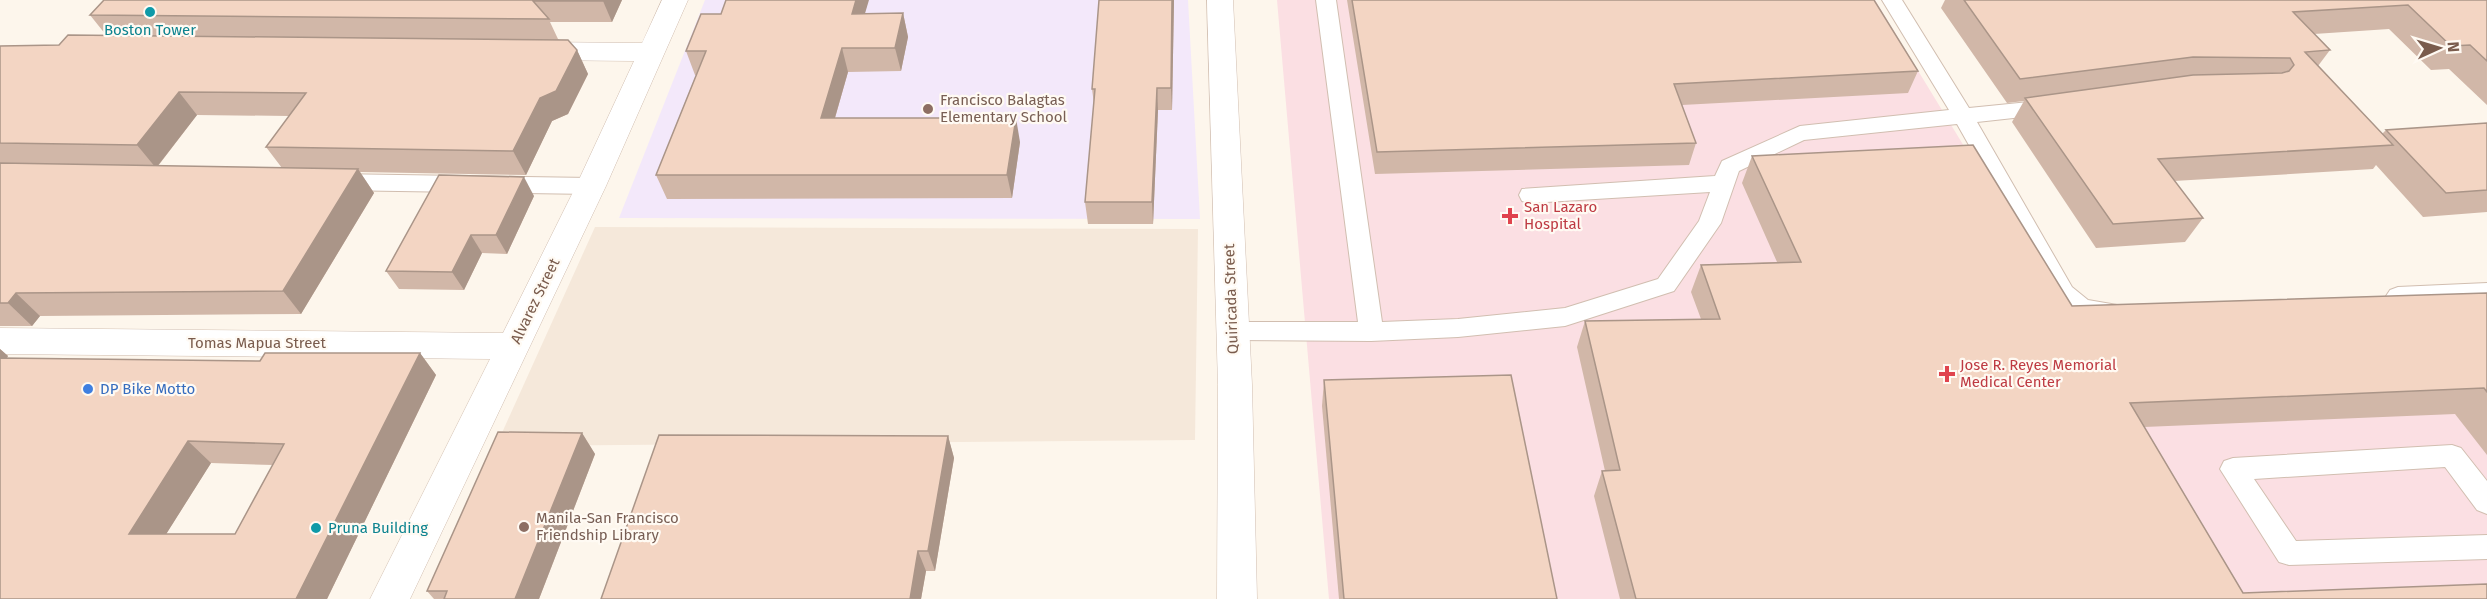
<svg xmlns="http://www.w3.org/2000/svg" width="2487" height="599" font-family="'Fira Sans',sans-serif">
<rect width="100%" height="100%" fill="#fdf6ec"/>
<polygon fill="#f5e8da" points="595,227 1198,229 1195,440 496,446"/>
<polygon fill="#f3e8fa" points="705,0 1188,0 1200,219 619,218"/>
<polygon fill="#fbdfe3" points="1277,0 1875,0 1973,161 2066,326 2487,309 2487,599 1329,599"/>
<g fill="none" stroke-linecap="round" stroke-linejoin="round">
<g stroke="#d1beb0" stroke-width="2">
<g id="service">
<path d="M1316,0h20l46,322 76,-3 107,-11 93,-29 41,-58 11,-29 -180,11 -8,-2 -3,-6 3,-6 193,-13 7,-15 78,-35 149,-16 -67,-110h20l67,108 80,-8 7,2 4,5 -4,5 -7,2 -72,8 95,165 16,13 29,5 3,7 -3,7c-24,7 -45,-5 -61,-20l-99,-175 -153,16 -65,31 -18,52 -47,68 -109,35 -107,11 -87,4 -139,-1 -9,-2 -3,-7 3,-7 9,-2h126z"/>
<polygon points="335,174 591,178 599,180 602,186 599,192 591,194 335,190 327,187 324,182 327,177"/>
<polygon points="2487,283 2487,301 2398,305 2390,302 2386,296 2390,290 2398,287"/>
<polygon points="2452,445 2461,448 2487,481 2487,514 2477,510 2445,467 2254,479 2296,541 2487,535 2487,559 2289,565 2279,562 2220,469 2224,461 2233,458"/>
</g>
</g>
<g stroke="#d1beb0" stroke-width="1">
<polygon id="minor" points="662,0 688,0 606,186 410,599 370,599 490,359 0,354 0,328 503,333 576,186 634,61 533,60 523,57 519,51 523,45 533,42 642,43"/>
</g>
<g stroke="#d1beb0" stroke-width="1">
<polygon id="tertiary" points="1207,0 1233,0 1252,385 1257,599 1217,599 1218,385"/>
</g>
<use href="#service" fill="#fff" fill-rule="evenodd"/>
<use href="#minor" fill="#fff" fill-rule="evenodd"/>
<use href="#tertiary" fill="#fff" fill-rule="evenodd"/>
</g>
<g fill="#d1b7a8" fill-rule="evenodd">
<path d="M104,0h518l-10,22h-62l8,17 19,11 11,24 -20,40 -16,7 -26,54 -166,-3 14,21 -73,121 -261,2 -8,10h-32v-280l59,-1 47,-10 -16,-20zM197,115l92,1 -23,31 16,21 -124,-2z"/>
<polygon points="1174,0 1172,110 1158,110 1153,224 1088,224 1085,202 1094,104 1092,89"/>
<polygon points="1347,0 1874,0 1918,71 1908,93 1682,105 1696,143 1689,165 1375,174"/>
<polygon points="1945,0 2487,0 2487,105 2449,69 2431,70 2389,29 2314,34 2330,50 2318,66 2382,134 2386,130 2487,123 2487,212 2423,217 2376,165 2373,169 2174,181 2203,218 2185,242 2096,248 2012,122 2024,101 2007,103 1941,8"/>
<polygon points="903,13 908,37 901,71 848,72 835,118 1020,142 1012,198 667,199 656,175 696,75 695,75 686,51 721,14"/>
<polygon points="1752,156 2072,306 2487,293 2487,455 2455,414 2144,427 2243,593 2487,599 1620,599 1594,496 1602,471 1605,471 1577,347 1585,321 1701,319 1691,292 1701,265 1777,262 1742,183"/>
<polygon points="534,196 507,254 482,253 464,290 399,289 386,271"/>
<path d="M0,349l8,7 -1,2 253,3 160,-8 16,22 -109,224h-327zM211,463l62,2 -38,69h-69z"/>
<polygon points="1324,380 1557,599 1339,599 1322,406"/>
<polygon points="582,433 595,454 539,599 434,599 427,591"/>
<polygon points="948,436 954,458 935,571 926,571 921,599 601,599"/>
</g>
<g fill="#aa9588">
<polygon points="603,0 622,0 612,22 603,1"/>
<polygon points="856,0 869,0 858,37 852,14"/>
<polygon points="1172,0 1174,0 1172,110 1171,88"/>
<polygon points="903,13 908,37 901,71 895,48"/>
<polygon points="842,48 848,72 828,142 821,118"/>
<polygon points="577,50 588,74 568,114 552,121 526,175 513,151 540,98"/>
<polygon points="1157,88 1158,110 1153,224 1152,202"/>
<polygon points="179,92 197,115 156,168 137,145"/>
<polygon points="1016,118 1020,142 1012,198 1007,175"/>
<polygon points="358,169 374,193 301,314 283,291"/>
<polygon points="524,177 534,196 507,254 496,235"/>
<polygon points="471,235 482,253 464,290 452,272"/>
<polygon points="16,293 40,316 32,326 8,303"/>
<polygon points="0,349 8,356 0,367"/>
<polygon points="420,353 436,375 327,599 296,599"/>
<polygon points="582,433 595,454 539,599 515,599"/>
<polygon points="948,436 954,458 935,571 928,551"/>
<polygon points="188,441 211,463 153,555 129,534"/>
<polygon points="918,551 926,571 921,599 910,599"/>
</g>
<g fill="#f3d5c3" stroke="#aa9588" stroke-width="1.5" fill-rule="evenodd">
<polygon points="104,0 603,0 603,1 533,1 549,19 90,15"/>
<polygon points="726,0 856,0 852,14 903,13 895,48 842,48 821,118 1016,118 1007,175 656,175 706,51 686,51 701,14 721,14"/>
<polygon points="1099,0 1172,0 1171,88 1157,88 1152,202 1085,202 1095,89 1092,89"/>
<polygon points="1352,0 1874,0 1918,71 1674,84 1696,143 1377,152"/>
<polygon points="1964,0 2487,0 2487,61 2470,45 2451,46 2408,5 2293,12 2330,50 2305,52 2393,145 2158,159 2203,218 2113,224 2025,98 2193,75 2282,73 2289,71 2294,65 2290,58 2193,57 2020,79"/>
<polygon points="68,35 568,40 577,50 556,91 540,98 513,151 266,147 306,93 179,92 137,145 0,143 0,46 59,45"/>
<polygon points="2487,123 2487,190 2446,193 2386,130"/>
<polygon points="1973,145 2072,306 2487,293 2487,392 2484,388 2130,403 2243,593 2487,584 2487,599 1636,599 1602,471 1620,470 1585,321 1720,319 1701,265 1801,262 1752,156"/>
<polygon points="0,163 358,169 283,291 16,293 8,303 0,303"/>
<polygon points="439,175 524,177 496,235 471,235 452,272 386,271"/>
<path d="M265,353h155l-124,246h-296v-241l260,3zM188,441l96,3 -49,90h-106z"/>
<polygon points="1511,375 1557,599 1344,599 1324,380"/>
<polygon points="498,432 582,433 515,599 444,599 447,591 427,591"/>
<polygon points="659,435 948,436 928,551 918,551 910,599 601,599"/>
</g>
<g fill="#0f9aa8" stroke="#fffaf3" stroke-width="2">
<circle cx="150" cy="12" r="6"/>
<circle cx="316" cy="528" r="6"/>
</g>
<g fill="#8d6e63" stroke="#fffaf3" stroke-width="2">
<circle cx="928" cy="109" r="6"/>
<circle cx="524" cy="527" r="6"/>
</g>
<g fill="#e0444e" stroke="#fffaf3" stroke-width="2">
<path d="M1507 207h6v6h6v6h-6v6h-6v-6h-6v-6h6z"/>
<path d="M1944 365h6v6h6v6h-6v6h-6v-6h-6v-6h6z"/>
</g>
<circle fill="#3f7fe0" stroke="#fffaf3" stroke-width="2" cx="88" cy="389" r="6"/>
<g text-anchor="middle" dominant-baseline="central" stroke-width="4.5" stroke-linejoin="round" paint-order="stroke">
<g font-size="15" fill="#0d838f" stroke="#fffaf3">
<text x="150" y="30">Boston Tower</text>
<text x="328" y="528" text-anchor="start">Pruna Building</text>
</g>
<g font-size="15" fill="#785e54" stroke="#fffaf3" text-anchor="start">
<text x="940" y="100">Francisco Balagtas<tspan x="940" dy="17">Elementary School</tspan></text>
<text x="536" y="518">Manila-San Francisco<tspan x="536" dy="17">Friendship Library</tspan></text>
</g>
<g font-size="15" fill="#be3a42" stroke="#fffaf3" text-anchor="start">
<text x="1524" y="207">San Lazaro<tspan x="1524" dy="17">Hospital</tspan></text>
<text x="1960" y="365">Jose R. Reyes Memorial<tspan x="1960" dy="17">Medical Center</tspan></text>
</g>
<g font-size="15" fill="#7a5c4d" stroke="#fffaf3">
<text transform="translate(1231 299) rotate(-92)">Quiricada Street</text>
<text transform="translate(535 301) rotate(-64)">Alvarez Street</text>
<text x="257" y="343">Tomas Mapua Street</text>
</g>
<g font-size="15" fill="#366cbe" stroke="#fffaf3" text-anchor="start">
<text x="100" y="389">DP Bike Motto</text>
</g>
</g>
<g transform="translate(2439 48) rotate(86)" stroke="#fffaf3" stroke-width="4.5" paint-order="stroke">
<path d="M0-4.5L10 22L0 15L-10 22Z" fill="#7a5c4d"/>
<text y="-9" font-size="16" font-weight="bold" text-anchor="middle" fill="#7a5c4d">N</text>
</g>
</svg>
